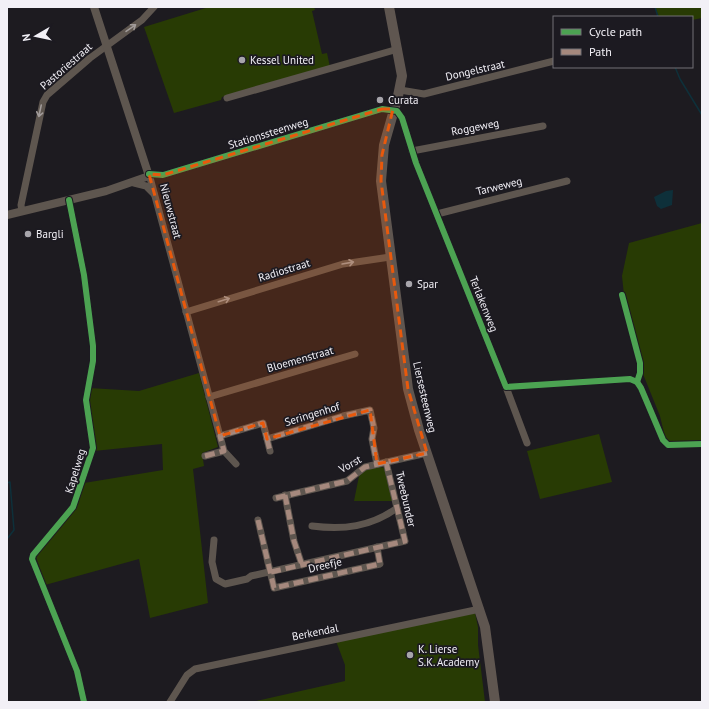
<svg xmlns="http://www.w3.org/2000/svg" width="709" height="709" font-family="'PT Sans',sans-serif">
<rect width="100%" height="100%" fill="#1d1b20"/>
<g fill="#283b04">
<polygon points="209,7 314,7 315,10 312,11 322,54 327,53 330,67 222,97 221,100 174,113 144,27"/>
<polygon points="655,7 702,7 702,18 692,20 692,17 659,17"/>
<polygon points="702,223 702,441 669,441 665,437 660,416 643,374 642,359 624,295 622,276 629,243"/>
<path d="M199,373l19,74 -16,6 2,13 -11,3 15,134 -58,15 -11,-59 -94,26 -9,-28 35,-42 7,-11 6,-21 79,-13 -1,-26 -68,7c1,-21 -5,-41 -5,-63l50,3z"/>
<polygon points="599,434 612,482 540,499 527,451"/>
<polygon points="381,467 384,468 392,501 354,501 359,476 366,470"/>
<polygon points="475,613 478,627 478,645 485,702 252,702 345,681 345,665 336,641"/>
</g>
<polygon fill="#0e303a" points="673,190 672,205 661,209 657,206 654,197 666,191"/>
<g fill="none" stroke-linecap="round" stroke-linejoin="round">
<g stroke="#0e303a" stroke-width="1.5">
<polyline points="655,7 658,17"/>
<polyline points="675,67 680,79 702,115"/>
<polyline points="7,483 10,482 14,530 7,539"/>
</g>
<g stroke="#5e564f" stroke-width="7">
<polyline points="400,90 424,94 554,61"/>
<polyline points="227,98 398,49"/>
<polyline points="412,151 543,126"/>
<polyline points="149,174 163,175 382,109 397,111 402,118 416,163 506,387 630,379 637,382 641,388 663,440 668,445 702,444"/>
<polyline points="149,174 224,451 236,464"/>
<polyline points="134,183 146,186 154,194"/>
<polyline points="69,200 84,275 93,346 93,361 86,400 93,448 73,507 33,555 32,559 77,671 84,702"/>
<polyline points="22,211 21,205 43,102 47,95 90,58 142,20 154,7"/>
<polyline points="437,214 567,181"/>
<polyline points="186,312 343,264 390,257"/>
<polyline points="506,387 527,443"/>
<polyline points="209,397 355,354"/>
<polyline points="220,436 263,423 267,439 343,416 370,410 374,428 372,439 377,464"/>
<polyline points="267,439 270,451"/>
<polyline points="205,456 224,451"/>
<polyline points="285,495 294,541 302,565"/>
<polyline points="276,498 347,481 365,467 427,453"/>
<polyline points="258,520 274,588 380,564 377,547"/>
<path d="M312,526c31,4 59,1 85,-18"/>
<polyline points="214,540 212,562 216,579 225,584 247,579 251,576 405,541 386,462"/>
<polyline points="170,702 187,675 195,669 480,609"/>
</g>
<polyline stroke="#5e564f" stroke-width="8" points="7,215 106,191 149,176 94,7"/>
<polyline stroke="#5f5650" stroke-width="10" points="389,7 402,76 398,96 384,145 381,181 405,365 408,389 419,430 485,627 495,702"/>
<g stroke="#a5887d" stroke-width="5" stroke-dasharray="10 5" stroke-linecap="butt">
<polyline points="267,439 270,451"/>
<polyline points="205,456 224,451 220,436 263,423 267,439 343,416 370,410 374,428 372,439 377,464"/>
<polyline points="285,495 294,541 302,565"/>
<polyline points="276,498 347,481 365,467 427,453"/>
<polyline points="258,520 274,588 380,564 377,547"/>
<polyline points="271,572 405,541 386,462"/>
</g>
<g stroke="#1c1a21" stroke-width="8">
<g id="cycleway">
<polyline points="149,174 163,175 382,109 397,111 402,118 416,163 506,387 630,379 637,382 641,388 663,440 668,445 702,444"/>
<polyline points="69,200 84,275 93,346 93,361 86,400 93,448 73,507 33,555 32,559 77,671 84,702"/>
<polyline points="622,295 640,363 640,373 637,382"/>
</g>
</g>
<use href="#cycleway" stroke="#4ca352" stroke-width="6"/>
</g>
<defs><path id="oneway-shaft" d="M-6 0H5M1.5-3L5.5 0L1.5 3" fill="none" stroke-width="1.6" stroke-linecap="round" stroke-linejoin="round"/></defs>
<g stroke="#a19b9a">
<use href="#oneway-shaft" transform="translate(131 28) rotate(-35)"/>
<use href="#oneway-shaft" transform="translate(40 111) rotate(102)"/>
<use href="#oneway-shaft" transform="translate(348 263) rotate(-10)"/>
<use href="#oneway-shaft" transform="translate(224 300) rotate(-17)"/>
</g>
<path fill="#e8590c" fill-opacity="0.2" stroke="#e8590c" stroke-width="3" stroke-dasharray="8 5" stroke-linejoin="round" d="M382,109h11l-11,46 -1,26 27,208 19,64 -50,11 -7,-54 -103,29 -4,-16 -43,13 -71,-262 14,1z"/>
<g fill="#a7a5ab" stroke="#1c1a21" stroke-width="1.5">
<circle cx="242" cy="60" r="4"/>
<circle cx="380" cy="100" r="4"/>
<circle cx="28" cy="234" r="4"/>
<circle cx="409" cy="284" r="4"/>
<circle cx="410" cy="655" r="4"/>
</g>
<g text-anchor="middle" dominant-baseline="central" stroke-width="3.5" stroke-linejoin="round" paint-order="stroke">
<g font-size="11" fill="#f2f0f6" stroke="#1c1a21" text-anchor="start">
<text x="250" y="60">Kessel United</text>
<text x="388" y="100">Curata</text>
<text x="36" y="234">Bargli</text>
<text x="417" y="284">Spar</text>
<text x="418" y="649">K. Lierse<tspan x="418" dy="13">S.K. Academy</tspan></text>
</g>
<g font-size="11" fill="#f2f0f6" stroke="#1c1a21">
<text transform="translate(66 66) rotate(-41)">Pastoriestraat</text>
<text transform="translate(475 70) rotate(-13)">Dongelstraat</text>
<text transform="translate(475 127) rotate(-11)">Roggeweg</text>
<text transform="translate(268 133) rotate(-17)">Stationssteenweg</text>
<text transform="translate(499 186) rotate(-14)">Tarweweg</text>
<text transform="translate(171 211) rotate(75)">Nieuwstraat</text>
<text transform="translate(284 270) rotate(-17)">Radiostraat</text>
<text transform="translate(484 304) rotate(68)">Terlakenweg</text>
<text transform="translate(300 359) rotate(-16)">Bloemenstraat</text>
<text transform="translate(425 397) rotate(77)">Liersesteenweg</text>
<text transform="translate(312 414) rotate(-17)">Seringenhof</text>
<text transform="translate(350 464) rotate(-29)">Vorst</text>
<text transform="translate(75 471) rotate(-73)">Kapelweg</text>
<text transform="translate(406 499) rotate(77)">Tweebunder</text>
<text transform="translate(325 565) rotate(-13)">Dreefje</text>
<text transform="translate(315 632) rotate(-11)">Berkendal</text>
</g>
</g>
<rect width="709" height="709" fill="none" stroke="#f2f0f6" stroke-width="16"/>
<rect x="553" y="16" width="140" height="52" fill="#1c1a21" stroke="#727076"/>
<rect x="561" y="29" width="20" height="6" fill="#4ca352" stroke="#727076"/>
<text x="589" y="36" font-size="12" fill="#f2f0f6">Cycle path</text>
<rect x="561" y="49" width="20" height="6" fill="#a5887d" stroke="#727076"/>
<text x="589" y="56" font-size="12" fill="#f2f0f6">Path</text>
<g transform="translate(36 36) rotate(261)" stroke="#1c1a21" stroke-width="3" paint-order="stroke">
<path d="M0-3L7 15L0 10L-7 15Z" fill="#f2f0f6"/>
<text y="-6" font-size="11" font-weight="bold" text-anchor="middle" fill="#f2f0f6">N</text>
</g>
</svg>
